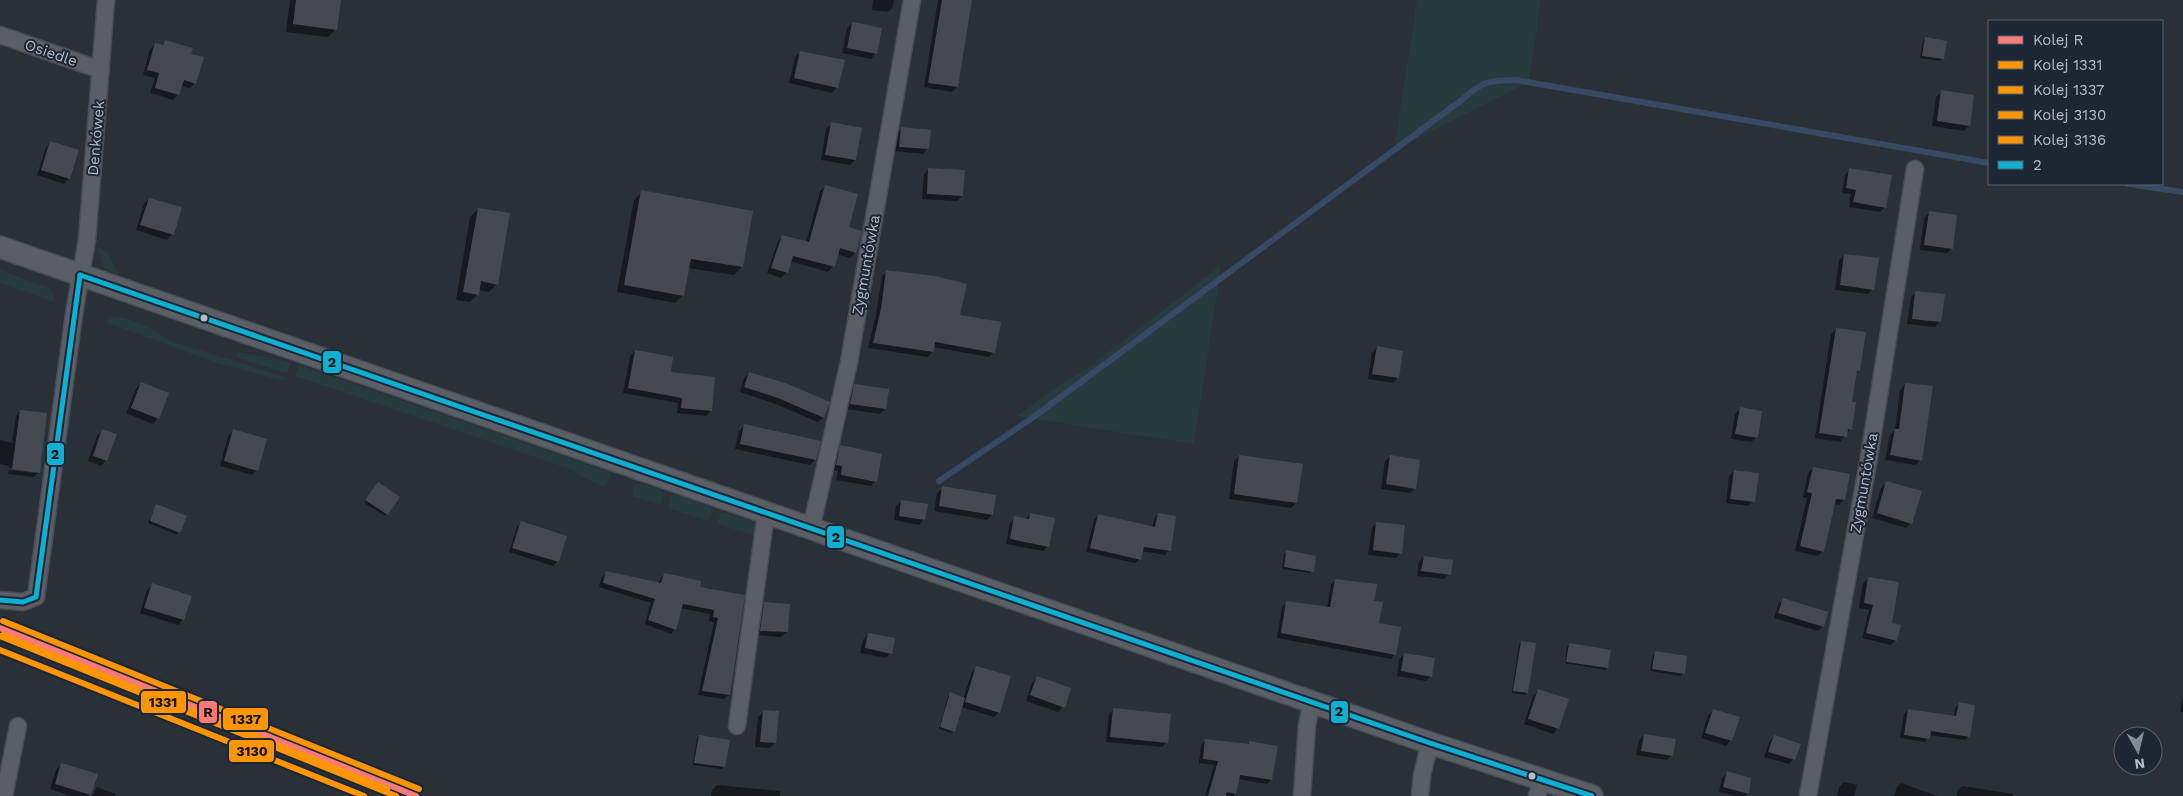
<svg xmlns="http://www.w3.org/2000/svg" width="2183" height="796" font-family="'Work Sans',sans-serif">
<rect width="100%" height="100%" fill="#2a3038"/>
<g fill="#273a3e">
<polygon points="1417,0 1541,0 1529,82 1394,150"/>
<polygon points="97,247 108,252 119,276 104,268"/>
<polygon points="1220,266 1217,294 1194,444 1017,416 1061,384 1091,366"/>
<polygon points="0,270 49,288 53,294 55,302 0,283"/>
<polygon points="114,316 131,320 146,326 171,341 285,377 284,381 217,363 105,322"/>
<polygon points="238,352 291,362 287,373 240,359 235,355"/>
<polygon points="299,365 609,472 610,476 605,487 588,480 570,469 295,376"/>
<polygon points="639,483 661,490 663,495 661,505 632,496 634,485"/>
<polygon points="675,494 709,506 712,513 709,521 668,508 671,496"/>
<polygon points="724,512 755,522 756,536 718,524 720,514"/>
</g>
<g fill="#0007">
<polygon points="290,0 340,0 336,29 328,37 286,32"/>
<polygon points="873,0 894,0 893,7 888,12 872,10"/>
<polygon points="938,0 971,0 957,87 952,92 924,87"/>
<polygon points="852,23 876,53 871,59 842,53 847,28"/>
<polygon points="1925,39 1943,58 1940,61 1920,58 1923,41"/>
<polygon points="165,41 190,54 195,83 190,88 181,86 178,94 173,100 150,93 155,78 143,75 150,49 155,44 161,46"/>
<polygon points="801,52 837,87 832,93 789,83 795,57"/>
<polygon points="1941,92 1969,126 1964,131 1932,126 1936,97"/>
<polygon points="831,124 855,160 850,165 821,160 826,129"/>
<polygon points="901,129 928,148 923,154 895,151 896,134"/>
<polygon points="51,142 69,178 64,184 37,175 46,148"/>
<polygon points="929,169 962,196 957,201 922,199 924,174"/>
<polygon points="1850,169 1885,207 1880,212 1849,207 1851,194 1842,193 1845,175"/>
<polygon points="826,186 847,228 855,253 850,258 837,254 833,266 828,272 790,261 786,273 781,278 767,273 778,241 783,236 806,243 820,191"/>
<polygon points="642,192 742,267 734,275 688,268 683,295 675,303 617,292 634,200"/>
<polygon points="149,199 172,234 167,240 136,230 144,204"/>
<polygon points="478,209 497,284 489,292 479,290 478,294 470,302 456,300 470,217"/>
<polygon points="1929,213 1952,248 1947,253 1920,250 1924,218"/>
<polygon points="1844,255 1873,289 1868,294 1835,290 1839,260"/>
<polygon points="887,271 959,316 994,352 989,357 933,347 933,351 928,357 868,348 876,315 882,276"/>
<polygon points="1916,292 1940,322 1935,327 1907,324 1911,297"/>
<polygon points="1836,329 1859,371 1855,374 1851,403 1851,429 1840,442 1815,438 1831,334"/>
<polygon points="1377,347 1398,378 1393,383 1368,379 1372,353"/>
<polygon points="635,351 711,411 706,416 677,413 678,403 623,393 630,356"/>
<polygon points="750,373 823,417 818,422 773,403 740,392 744,378"/>
<polygon points="141,383 158,418 153,424 126,413 136,389"/>
<polygon points="1905,384 1921,460 1915,465 1885,460 1890,435 1895,430 1900,390"/>
<polygon points="855,386 885,409 880,414 846,409 849,391"/>
<polygon points="1740,409 1757,437 1751,442 1731,439 1735,414"/>
<polygon points="20,411 38,472 34,477 8,474 9,470 36,473 36,471 9,468 9,466 0,464 0,440 12,443 16,416"/>
<polygon points="744,426 815,460 810,465 735,449 739,431"/>
<polygon points="102,431 106,460 101,466 88,461 97,436"/>
<polygon points="233,431 257,470 252,475 220,466 228,436"/>
<polygon points="841,447 876,481 871,486 836,480 838,471 832,470 836,452"/>
<polygon points="1240,456 1296,503 1291,508 1229,499 1234,461"/>
<polygon points="1391,456 1415,488 1410,493 1381,489 1385,461"/>
<polygon points="1813,468 1844,500 1839,505 1834,504 1823,551 1818,556 1795,551 1807,498 1803,497 1808,473"/>
<polygon points="1734,471 1754,501 1748,506 1726,503 1729,476"/>
<polygon points="1886,483 1911,523 1906,528 1872,518 1881,488"/>
<polygon points="376,486 398,497 385,516 364,503"/>
<polygon points="943,488 992,515 987,520 934,511 937,493"/>
<polygon points="902,501 924,519 919,525 894,520 896,506"/>
<polygon points="157,506 179,532 177,535 148,523"/>
<polygon points="1030,514 1048,546 1043,551 1006,544 1010,523 1015,518 1025,519"/>
<polygon points="1158,514 1175,517 1169,551 1165,555 1142,551 1140,559 1135,563 1086,552 1094,520 1098,515 1152,528 1154,519"/>
<polygon points="522,523 565,537 557,562 553,566 509,552 517,527"/>
<polygon points="1377,523 1401,553 1396,558 1368,555 1372,528"/>
<polygon points="1287,552 1313,571 1310,573 1282,569 1284,554"/>
<polygon points="1424,557 1449,574 1444,579 1417,576 1419,562"/>
<polygon points="606,573 659,584 660,579 664,574 698,588 743,596 729,695 724,699 698,695 714,622 709,621 710,614 680,608 675,629 671,634 645,624 651,603 599,587 602,577"/>
<polygon points="1869,578 1891,624 1896,640 1890,645 1862,638 1869,610 1859,608 1863,583"/>
<polygon points="1335,580 1373,602 1378,624 1395,654 1391,659 1277,638 1282,607 1287,602 1327,608 1331,584"/>
<polygon points="152,585 183,619 178,625 140,613 147,590"/>
<polygon points="1783,600 1823,626 1818,631 1774,618 1778,605"/>
<polygon points="764,604 787,632 781,637 756,635 759,609"/>
<polygon points="868,634 891,653 886,658 860,653 863,640"/>
<polygon points="1521,642 1527,693 1525,695 1512,693 1519,644"/>
<polygon points="1569,644 1607,668 1605,670 1565,663 1567,647"/>
<polygon points="1655,653 1684,673 1681,676 1650,671 1653,655"/>
<polygon points="1405,654 1431,676 1426,681 1397,676 1399,659"/>
<polygon points="977,667 999,712 994,717 961,707 953,731 951,733 939,729 948,696 950,694 963,699 972,672"/>
<polygon points="1037,678 1063,707 1058,712 1026,701 1032,683"/>
<polygon points="1538,691 1558,728 1553,734 1524,724 1533,696"/>
<polygon points="2183,695 2183,712 2180,712"/>
<polygon points="1959,704 1969,736 1965,740 1929,735 1925,742 1900,738 1904,714 1908,710 1954,717 1955,708"/>
<polygon points="1114,709 1167,742 1162,747 1106,742 1109,714"/>
<polygon points="1713,710 1731,740 1726,746 1701,738 1708,715"/>
<polygon points="764,711 775,743 770,748 755,747 758,717"/>
<polygon points="1644,735 1672,755 1667,760 1636,755 1639,740"/>
<polygon points="699,736 724,767 722,769 693,765 697,738"/>
<polygon points="1774,736 1794,759 1789,764 1764,757 1769,742"/>
<polygon points="1205,741 1247,745 1250,743 1271,780 1267,784 1238,779 1234,796 1205,796 1214,765 1199,763 1201,745"/>
<polygon points="62,764 96,775 89,796 72,796 50,789 56,770"/>
<polygon points="1727,773 1748,793 1745,796 1734,796 1719,792 1722,778"/>
<polygon points="1844,782 1857,785 1854,796 1837,796 1839,787"/>
<polygon points="1901,783 1937,796 1894,796 1897,787"/>
<polygon points="717,785 780,791 780,796 711,796 712,790"/>
<polygon points="1962,786 2013,794 2013,796 1957,796 1957,791"/>
<polygon points="97,787 116,794 115,796 92,796"/>
</g>
<g fill="none" stroke-linecap="round" stroke-linejoin="round">
<g stroke="#384963" stroke-width="6">
<polyline points="2128,184 2183,192"/>
<path d="M939,481l96,-65 428,-317c20,-18 26,-19 53,-19l473,83"/>
</g>
</g>
<g fill="#444950">
<polygon points="296,0 341,0 337,30 293,24"/>
<polygon points="942,0 972,0 958,87 928,83"/>
<polygon points="852,22 882,28 877,54 847,48"/>
<polygon points="1925,37 1947,41 1944,59 1922,56"/>
<polygon points="165,40 193,48 191,54 204,57 196,84 184,80 179,95 155,88 159,73 147,70 155,43 163,45"/>
<polygon points="800,51 845,60 838,88 794,78"/>
<polygon points="1941,90 1974,95 1970,126 1937,121"/>
<polygon points="831,122 862,128 856,160 825,155"/>
<polygon points="901,127 931,130 929,149 899,147"/>
<polygon points="50,141 79,150 70,179 41,170"/>
<polygon points="928,168 965,170 963,196 927,194"/>
<polygon points="1849,168 1892,175 1886,208 1853,202 1856,190 1846,188"/>
<polygon points="825,185 858,194 849,227 862,231 856,253 840,248 835,267 793,256 788,273 771,268 782,235 809,242"/>
<polygon points="641,190 753,211 743,267 691,259 684,296 624,285"/>
<polygon points="149,198 182,207 174,235 140,225"/>
<polygon points="478,208 510,213 498,285 481,281 479,295 463,292"/>
<polygon points="1929,211 1957,215 1953,249 1924,245"/>
<polygon points="1844,254 1879,258 1874,290 1840,285"/>
<polygon points="886,270 935,276 967,284 960,315 1001,322 995,353 935,342 934,352 873,343 881,309"/>
<polygon points="1915,291 1945,294 1941,322 1912,319"/>
<polygon points="1836,328 1866,332 1860,371 1857,371 1852,402 1856,402 1852,430 1848,429 1847,437 1819,433"/>
<polygon points="1377,346 1403,351 1399,378 1372,374"/>
<polygon points="635,350 673,357 671,372 715,377 712,411 681,408 682,398 628,388"/>
<polygon points="749,372 788,384 830,402 824,418 778,398 744,387"/>
<polygon points="141,382 169,393 159,419 131,408"/>
<polygon points="1905,383 1933,386 1922,461 1890,455 1895,429 1899,429"/>
<polygon points="854,384 889,389 886,409 850,404"/>
<polygon points="1740,407 1762,411 1758,438 1735,434"/>
<polygon points="20,410 47,413 40,473 12,469"/>
<polygon points="744,424 821,441 816,460 740,444"/>
<polygon points="102,429 117,434 107,461 93,456"/>
<polygon points="233,429 267,439 258,471 224,461"/>
<polygon points="840,445 882,454 877,482 841,475 842,466 836,465"/>
<polygon points="1239,455 1303,464 1297,503 1234,494"/>
<polygon points="1390,455 1420,460 1416,489 1386,484"/>
<polygon points="1813,467 1850,474 1845,500 1836,499 1824,552 1800,546 1812,493 1807,492"/>
<polygon points="1734,470 1759,473 1755,502 1730,499"/>
<polygon points="1886,481 1922,491 1912,524 1877,513"/>
<polygon points="378,482 400,497 388,515 365,500"/>
<polygon points="942,486 996,495 993,515 939,506"/>
<polygon points="901,500 928,504 925,520 899,516"/>
<polygon points="156,504 187,516 180,533 150,521"/>
<polygon points="1030,513 1055,518 1049,547 1010,539 1014,516 1029,519"/>
<polygon points="1158,513 1176,516 1171,551 1144,547 1141,560 1090,548 1098,514 1155,527"/>
<polygon points="521,521 567,536 559,562 512,548"/>
<polygon points="1376,522 1405,525 1402,554 1373,550"/>
<polygon points="1286,550 1316,556 1314,572 1284,567"/>
<polygon points="1424,556 1453,560 1451,575 1421,571"/>
<polygon points="606,571 661,583 664,573 701,581 700,587 745,595 730,695 702,691 718,618 713,617 714,610 683,604 676,630 648,620 655,599 603,583"/>
<polygon points="1868,577 1899,582 1892,623 1901,625 1897,641 1866,633 1873,605 1864,603"/>
<polygon points="1335,579 1377,584 1374,601 1383,602 1379,623 1401,627 1396,655 1281,633 1286,601 1330,607"/>
<polygon points="152,583 192,596 184,620 144,608"/>
<polygon points="1783,598 1828,612 1824,627 1778,613"/>
<polygon points="764,602 790,604 788,632 760,631"/>
<polygon points="868,633 895,638 892,654 865,648"/>
<polygon points="1521,641 1536,643 1528,693 1513,691"/>
<polygon points="1569,643 1611,650 1608,668 1566,662"/>
<polygon points="1655,651 1687,656 1685,674 1652,669"/>
<polygon points="1404,653 1435,658 1432,677 1401,671"/>
<polygon points="976,666 1011,676 1000,713 965,702"/>
<polygon points="1037,676 1071,688 1065,708 1030,695"/>
<polygon points="1538,689 1569,699 1559,729 1528,719"/>
<polygon points="950,692 965,698 955,732 940,727"/>
<polygon points="1959,702 1975,705 1970,737 1931,731 1930,739 1904,735 1908,709 1956,716"/>
<polygon points="1113,708 1171,714 1168,743 1110,737"/>
<polygon points="1713,709 1740,717 1732,741 1705,733"/>
<polygon points="763,710 779,711 776,743 760,742"/>
<polygon points="1644,734 1676,739 1673,756 1641,751"/>
<polygon points="699,735 730,740 725,767 694,763"/>
<polygon points="1774,735 1801,744 1795,760 1768,752"/>
<polygon points="1205,739 1249,744 1249,741 1278,746 1272,780 1240,775 1236,794 1227,792 1226,796 1208,796 1218,761 1203,759"/>
<polygon points="61,763 98,774 91,795 55,784"/>
<polygon points="1727,771 1751,778 1749,794 1723,787"/>
</g>
<g fill="none" stroke-linecap="round" stroke-linejoin="round">
<g stroke="#484c53" stroke-width="19">
<g id="minor">
<polyline points="0,35 101,70"/>
<polyline points="811,529 849,362 912,0"/>
<polyline points="0,600 23,602 36,597 74,314 87,240 106,0"/>
<polyline points="737,726 766,513"/>
<polyline points="4,796 18,726"/>
<polyline points="1302,796 1307,725 1312,702"/>
<polyline points="1420,796 1422,775 1430,743"/>
<polyline points="1537,796 1542,778"/>
<polyline points="1808,796 1869,457 1915,169"/>
</g>
</g>
<g stroke="#484c53" stroke-width="24">
<polyline id="tertiary" points="0,247 1430,743 1592,796"/>
</g>
<use href="#minor" stroke="#5a5e66" stroke-width="16"/>
<use href="#tertiary" stroke="#5a5e66" stroke-width="21"/>
<g stroke="#1d2633" stroke-width="9">
<g id="bus-1">
<polyline points="80,275 1430,743 1592,796"/>
<polyline points="0,600 23,602 36,597 80,275"/>
</g>
</g>
<use href="#bus-1" stroke="#0dafd3" stroke-width="5"/>
<g stroke="#1d2633" stroke-width="10">
<polyline id="rail-1" points="0,628 416,796"/>
</g>
<g stroke="#1d2633" stroke-width="10">
<polyline id="rail-2" points="0,636 396,796"/>
</g>
<g stroke="#1d2633" stroke-width="10">
<polyline id="rail-3" points="3,621 419,789"/>
</g>
<g stroke="#1d2633" stroke-width="10">
<polyline id="rail-4" points="0,650 364,796"/>
</g>
<g stroke="#1d2633" stroke-width="10">
<polyline id="rail-5" points="3,635 387,789"/>
</g>
<use href="#rail-1" stroke="#fe7a7a" stroke-width="6"/>
<use href="#rail-2" stroke="#ff9500" stroke-width="6"/>
<use href="#rail-3" stroke="#ff9500" stroke-width="6"/>
<use href="#rail-4" stroke="#ff9500" stroke-width="6"/>
<use href="#rail-5" stroke="#ff9500" stroke-width="6"/>
</g>
<g fill="#b4bcc9" stroke="#1d2633" stroke-width="2">
<circle cx="204" cy="318" r="4.5"/>
<circle cx="1532" cy="776" r="4.5"/>
</g>
<g text-anchor="middle" dominant-baseline="central" stroke-width="4" stroke-linejoin="round" paint-order="stroke">
<g font-size="15" fill="#b4bcc9" stroke="#1d2633">
<text transform="translate(51 53) rotate(19)">Osiedle</text>
<text transform="translate(96 138) rotate(-85)">Denkówek</text>
<text transform="translate(866 265) rotate(-80)">Zygmuntówka</text>
<text transform="translate(1864 483) rotate(-80)">Zygmuntówka</text>
</g>
</g>
<g stroke="#1d2633" stroke-width="2">
<rect x="322" y="350" width="20" height="24" rx="5" fill="#0dafd3"/>
<rect x="46" y="442" width="19" height="24" rx="5" fill="#0dafd3"/>
<rect x="826" y="525" width="19" height="24" rx="5" fill="#0dafd3"/>
<rect x="140" y="690" width="47" height="24" rx="5" fill="#ff9500"/>
<rect x="1330" y="700" width="19" height="24" rx="5" fill="#0dafd3"/>
<rect x="198" y="700" width="20" height="24" rx="5" fill="#fe7a7a"/>
<rect x="222" y="707" width="47" height="24" rx="5" fill="#ff9500"/>
<rect x="228" y="739" width="47" height="24" rx="5" fill="#ff9500"/>
</g>
<g font-size="14" text-anchor="middle" font-weight="bold" fill="#111">
<text x="332" y="367">2</text>
<text x="55" y="459">2</text>
<text x="836" y="542">2</text>
<text x="163" y="707">1331</text>
<text x="1339" y="716">2</text>
<text x="208" y="717">R</text>
<text x="246" y="724">1337</text>
<text x="252" y="756">3130</text>
</g>
<rect x="1988" y="20" width="175" height="165" fill="#1d2633" stroke="#59626f"/>
<rect x="1998" y="36" width="25" height="8" fill="#fe7a7a" stroke="#59626f"/>
<text x="2033" y="45" font-size="15" fill="#b4bcc9">Kolej R</text>
<rect x="1998" y="61" width="25" height="8" fill="#ff9500" stroke="#59626f"/>
<text x="2033" y="70" font-size="15" fill="#b4bcc9">Kolej 1331</text>
<rect x="1998" y="86" width="25" height="8" fill="#ff9500" stroke="#59626f"/>
<text x="2033" y="95" font-size="15" fill="#b4bcc9">Kolej 1337</text>
<rect x="1998" y="111" width="25" height="8" fill="#ff9500" stroke="#59626f"/>
<text x="2033" y="120" font-size="15" fill="#b4bcc9">Kolej 3130</text>
<rect x="1998" y="136" width="25" height="8" fill="#ff9500" stroke="#59626f"/>
<text x="2033" y="145" font-size="15" fill="#b4bcc9">Kolej 3136</text>
<rect x="1998" y="161" width="25" height="8" fill="#0dafd3" stroke="#59626f"/>
<text x="2033" y="170" font-size="15" fill="#b4bcc9">2</text>
<g transform="translate(2138 751) rotate(172)"><circle r="24" fill="#1d2633" stroke="#59626f"/>
<path d="M0-4L9 19L0 12L-9 19Z" fill="#848b96"/>
<text y="-8" font-size="14" font-weight="bold" text-anchor="middle" fill="#b4bcc9">N</text>
</g>
</svg>
